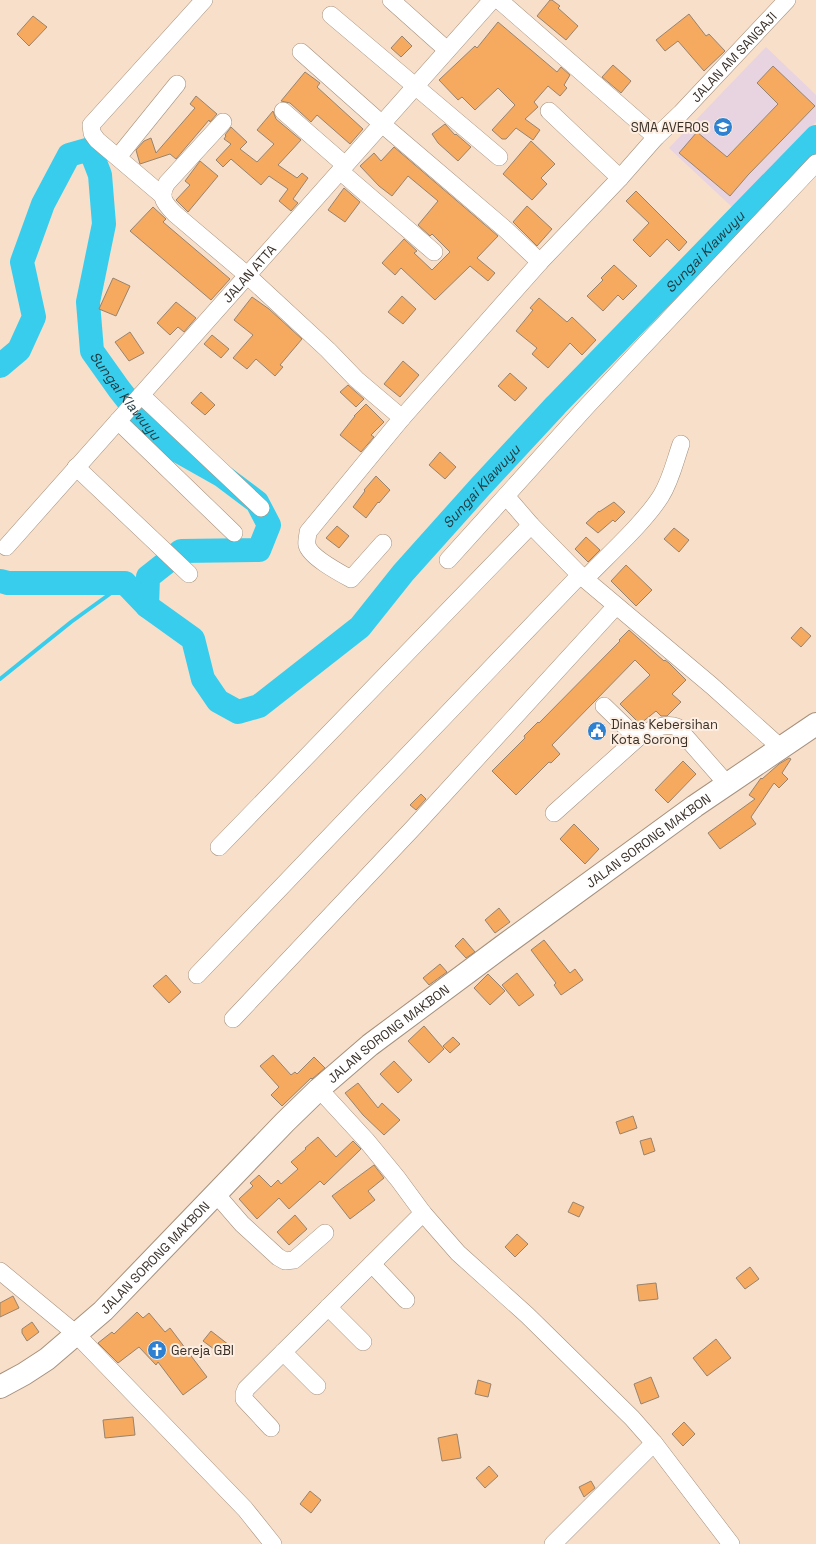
<svg xmlns="http://www.w3.org/2000/svg" width="816" height="1544" font-family="'Space Grotesk',sans-serif">
<rect width="100%" height="100%" fill="#f7dfca"/>
<path fill="#e8d3e0" fill-rule="evenodd" d="M766,47l50,48v27l-83,86 -64,-60zM773,66l42,40 -64,66 -20,-20 47,-48 -21,-21zM697,132l51,43 -18,21 -51,-43z"/>
<g fill="none" stroke-linecap="round" stroke-linejoin="round">
<polyline stroke="#38cdec" stroke-width="4" points="0,679 71,622 125,583"/>
<g stroke="#38cdec" stroke-width="24">
<path id="s1" d="M0,366l19,-16 15,-33 -12,-55 21,-58 26,-49 21,-6 10,26 4,49 -16,78 4,49 27,38 40,51 62,35 36,27 12,23 -10,25 -78,1 -33,26 -1,29 46,33 10,40 15,22 20,11 21,-6 101,-79 43,-54 77,-86 76,-82 260,-268"/>
<polyline points="0,581 8,583 125,583 147,606"/>
</g>
</g>
<g fill="#f5aa60" stroke="#98836f">
<polygon points="550,0 552,0 560,6 558,8 578,26 566,40 537,16"/>
<polygon points="689,14 706,36 709,34 725,51 704,71 678,41 665,51 656,40"/>
<polygon points="33,16 47,27 29,46 17,34"/>
<polygon points="498,22 557,72 561,67 570,75 564,85 567,88 560,96 548,86 534,102 538,107 525,119 540,130 533,140 516,128 506,139 502,139 492,130 515,105 498,88 475,110 462,97 458,100 439,80 475,46 477,48"/>
<polygon points="402,36 412,46 401,57 391,48"/>
<polygon points="613,65 631,81 621,93 602,77"/>
<polygon points="773,66 815,106 748,175 730,196 679,153 697,132 727,157 778,104 757,83"/>
<polygon points="305,72 320,83 317,87 363,129 350,144 317,115 311,122 290,103 281,101"/>
<polygon points="196,96 217,114 210,122 209,120 176,159 170,154 140,164 136,150 144,141 151,138 156,153 195,108 190,104"/>
<polygon points="273,111 276,119 301,140 278,165 297,178 302,173 308,178 293,199 298,203 291,211 279,201 288,189 269,176 261,185 231,159 223,167 216,160 231,144 224,139 226,136 225,135 231,127 247,142 240,149 257,162 274,144 257,130"/>
<polygon points="445,124 455,135 456,134 471,147 458,161 438,143 432,134"/>
<polygon points="531,141 555,164 541,178 547,184 532,200 503,174"/>
<polygon points="394,147 498,236 477,258 495,273 488,281 470,266 435,300 401,268 395,275 382,263 404,239 417,251 414,253 432,270 450,252 432,234 430,236 418,225 438,201 408,176 392,196 379,186 360,166 374,153 381,161"/>
<polygon points="200,161 218,176 188,212 176,200 190,185 185,181"/>
<polygon points="344,188 360,202 345,222 328,210"/>
<polygon points="636,191 687,242 679,251 667,239 650,257 633,240 649,223 626,201"/>
<polygon points="527,206 552,229 537,246 513,222"/>
<polygon points="153,207 166,219 163,222 230,279 211,300 130,231"/>
<polygon points="614,265 637,286 623,300 618,295 603,311 587,296 603,280 601,278"/>
<polygon points="113,278 130,286 116,316 99,309"/>
<polygon points="402,296 416,309 403,324 388,312"/>
<polygon points="252,297 269,309 302,339 280,365 283,367 275,376 256,359 247,369 233,358 253,335 234,320"/>
<polygon points="539,298 567,322 572,317 596,340 582,355 570,343 548,368 532,354 537,348 516,331 533,310 530,308"/>
<polygon points="176,302 196,318 184,332 178,327 170,335 157,323"/>
<polygon points="130,332 144,353 129,361 115,342"/>
<polygon points="212,335 229,349 221,358 204,344"/>
<polygon points="403,361 419,375 400,397 384,384"/>
<polygon points="510,373 527,388 515,401 498,386"/>
<polygon points="348,385 364,399 356,407 340,392"/>
<polygon points="201,392 215,405 205,415 191,403"/>
<polygon points="366,404 384,422 371,435 374,437 361,452 340,435 355,416 354,416"/>
<polygon points="440,452 456,467 445,479 429,465"/>
<polygon points="376,476 390,490 379,503 378,502 366,518 353,507 365,491 364,490"/>
<polygon points="614,502 625,512 615,522 613,520 598,533 586,523 599,511 599,512"/>
<polygon points="337,526 349,536 339,548 326,538"/>
<polygon points="674,528 689,540 679,552 664,539"/>
<polygon points="586,537 600,550 588,562 575,549"/>
<polygon points="626,565 652,590 636,606 611,581"/>
<polygon points="801,627 811,636 801,647 791,638"/>
<polygon points="629,630 664,661 665,660 669,663 686,680 672,694 681,702 667,716 661,716 656,711 640,724 620,704 650,675 635,660 552,745 560,754 551,763 549,762 516,795 492,771 525,738 524,736 538,722 539,723 620,641 619,640"/>
<polygon points="789,758 791,759 782,773 788,779 779,788 774,783 751,817 756,824 720,849 708,833 755,799 749,795 761,778 762,779 779,764"/>
<polygon points="683,761 696,774 668,803 655,790"/>
<polygon points="421,794 426,799 416,810 410,805"/>
<polygon points="574,824 599,849 585,864 560,839"/>
<polygon points="499,908 510,922 495,933 485,920"/>
<polygon points="463,938 475,952 466,958 455,946"/>
<polygon points="544,940 570,973 575,969 583,980 561,995 554,985 556,983 531,950"/>
<polygon points="440,964 447,972 429,985 423,978"/>
<polygon points="517,973 534,995 519,1006 502,985"/>
<polygon points="488,974 505,991 490,1005 474,988"/>
<polygon points="166,975 181,992 169,1003 153,986"/>
<polygon points="424,1026 444,1049 429,1063 408,1041"/>
<polygon points="453,1037 460,1044 450,1053 443,1046"/>
<polygon points="273,1055 291,1075 295,1072 297,1074 314,1057 325,1068 312,1079 311,1078 282,1106 271,1095 279,1087 260,1066"/>
<polygon points="394,1061 412,1080 398,1093 380,1074"/>
<polygon points="358,1083 378,1108 382,1103 400,1120 384,1135 363,1115 345,1093"/>
<polygon points="633,1116 637,1128 620,1134 616,1122"/>
<polygon points="318,1137 336,1157 353,1141 361,1149 324,1185 320,1181 289,1209 279,1198 257,1219 239,1199 253,1186 250,1183 259,1175 271,1187 278,1180 281,1184 298,1169 291,1162 306,1149 305,1148"/>
<polygon points="651,1138 655,1151 644,1155 640,1141"/>
<polygon points="374,1165 384,1178 368,1191 375,1200 350,1219 332,1196"/>
<polygon points="573,1202 584,1207 579,1217 568,1212"/>
<polygon points="295,1215 307,1229 289,1245 277,1232"/>
<polygon points="517,1234 528,1244 515,1257 505,1247"/>
<polygon points="750,1267 759,1279 745,1289 736,1278"/>
<polygon points="656,1283 658,1299 639,1301 637,1285"/>
<polygon points="13,1296 19,1308 0,1317 0,1303"/>
<polygon points="137,1312 143,1318 149,1313 165,1332 170,1328 207,1377 183,1395 158,1362 156,1365 139,1347 118,1363 98,1343 112,1332 114,1334"/>
<polygon points="32,1322 39,1332 27,1341 22,1333 22,1329"/>
<polygon points="211,1331 229,1345 222,1355 203,1341"/>
<polygon points="716,1339 731,1358 707,1376 693,1358"/>
<polygon points="651,1377 659,1397 641,1404 634,1384"/>
<polygon points="478,1380 491,1384 488,1397 475,1394"/>
<polygon points="133,1417 135,1435 105,1438 103,1420"/>
<polygon points="684,1422 695,1434 683,1446 672,1434"/>
<polygon points="457,1434 461,1458 442,1461 438,1438"/>
<polygon points="489,1466 498,1476 485,1488 476,1478"/>
<polygon points="591,1481 595,1488 584,1497 579,1487"/>
<polygon points="310,1491 321,1500 311,1513 300,1504"/>
</g>
<g fill="none" stroke-linecap="round" stroke-linejoin="round">
<g stroke="#a6907c" stroke-width="18">
<g id="minor">
<polyline points="391,0 447,50"/>
<polyline points="499,0 656,137"/>
<polyline points="331,15 499,157"/>
<polyline points="301,52 382,124 505,229 540,262"/>
<polyline points="283,111 345,165"/>
<path id="s2" d="M549,111l71,67 36,-41 25,-24 106,-113"/>
<path d="M223,122l-56,61c-9,14 -2,21 8,31l72,61 81,75 28,29 46,39 -94,114c0,4 -2,9 -1,13 3,12 33,28 44,34l32,-36"/>
<polyline points="118,157 177,84"/>
<polyline points="340,171 434,252"/>
<polyline points="163,196 97,140 92,133 91,125 204,0"/>
<polyline points="141,395 261,508"/>
<polyline points="402,418 540,262 620,178"/>
<polyline points="118,421 234,533"/>
<polyline points="76,467 189,574"/>
<polyline points="506,496 531,525 580,575 712,686 781,748"/>
<path id="s3" d="M6,547l486,-547"/>
<polyline points="448,560 587,406 816,163"/>
<path d="M585,579c24,-25 58,-55 76,-83 10,-16 14,-35 20,-52"/>
<polyline points="604,706 637,738"/>
<path d="M554,813l86,-77c10,-6 25,-14 37,-9l50,57"/>
<polyline points="219,847 531,525"/>
<polyline points="197,975 580,575"/>
<polyline points="233,1019 414,827 616,606"/>
<polyline points="319,1089 366,1140 398,1179 423,1213 458,1253 527,1315 632,1418 654,1443 731,1544"/>
<polyline points="216,1194 242,1224 278,1257 285,1261 294,1260 325,1233"/>
<polyline points="372,1264 406,1300"/>
<polyline points="0,1271 75,1333 245,1509 273,1544"/>
<polyline points="328,1307 363,1342"/>
<polyline points="283,1352 317,1386"/>
<polyline points="271,1428 244,1399 244,1394 246,1389 423,1213"/>
<polyline points="553,1544 654,1443"/>
</g>
</g>
<g stroke="#a6907c" stroke-width="24">
<g id="highway">
<path id="s4" d="M0,1387l24,-13 23,-15 56,-48 182,-189 34,-33 51,-44 133,-99 192,-140 121,-82"/>
</g>
</g>
<use href="#minor" stroke="#fff" stroke-width="17"/>
<use href="#highway" stroke="#fff" stroke-width="22"/>
</g>
<defs>
<g id="school-disc" transform="scale(1)"><circle r="9.5" fill="#2e81d0" stroke="#fdeee1"/><path d="M0-5L7-2L0 1L-7-2ZM-4 1L0 2.5L4 1V4Q0 6-4 4Z" fill="#fff"/></g>
<g id="civic-disc" transform="scale(1)"><circle r="9.5" fill="#2e81d0" stroke="#fdeee1"/><path d="M-.6-6.5H3V-4.5H.6V-3L4-1V1h2V6H-6V1h2V-1L-.6-3ZM-1.2 2.5V6h2.4V2.5Z" fill="#fff"/></g>
<g id="church-disc" transform="scale(1)"><circle r="9.5" fill="#2e81d0" stroke="#fdeee1"/><path d="M-1.2-6h2.4v3.5h3.3v2.4h-3.3V6h-2.4V-.1h-3.3v-2.4h3.3Z" fill="#fff"/></g>
</defs>
<g fill-rule="evenodd">
<use href="#school-disc" x="723" y="127"/>
<use href="#civic-disc" x="597" y="731"/>
<use href="#church-disc" x="157" y="1350"/>
</g>
<g text-anchor="middle" dominant-baseline="central" stroke-width="4" stroke-linejoin="round" paint-order="stroke">
<g font-size="13" fill="#393028" stroke="#fdeee1">
<text stroke="none"><textPath href="#s2" startOffset="264">JALAN AM SANGAJI</textPath></text>
<text stroke="none"><textPath href="#s3" startOffset="366">JALAN ATTA</textPath></text>
<text stroke="none"><textPath href="#s4" startOffset="851">JALAN SORONG MAKBON</textPath></text>
<text stroke="none"><textPath href="#s4" startOffset="527">JALAN SORONG MAKBON</textPath></text>
<text stroke="none"><textPath href="#s4" startOffset="203">JALAN SORONG MAKBON</textPath></text>
</g>
<g font-size="13" fill="#393028" stroke="#fdeee1" text-anchor="start">
<text x="709" y="127" text-anchor="end">SMA AVEROS</text>
<text x="611" y="724">Dinas Kebersihan<tspan x="611" dy="15">Kota Sorong</tspan></text>
<text x="171" y="1350">Gereja GBI</text>
</g>
<g font-size="14" font-style="italic" fill="#1f373d" stroke="#fdeee1">
<text stroke="none"><textPath href="#s1" startOffset="1699">Sungai Klawuyu</textPath></text>
<text stroke="none"><textPath href="#s1" startOffset="518">Sungai Klawuyu</textPath></text>
<text stroke="none"><textPath href="#s1" startOffset="1375">Sungai Klawuyu</textPath></text>
</g>
</g>
</svg>
